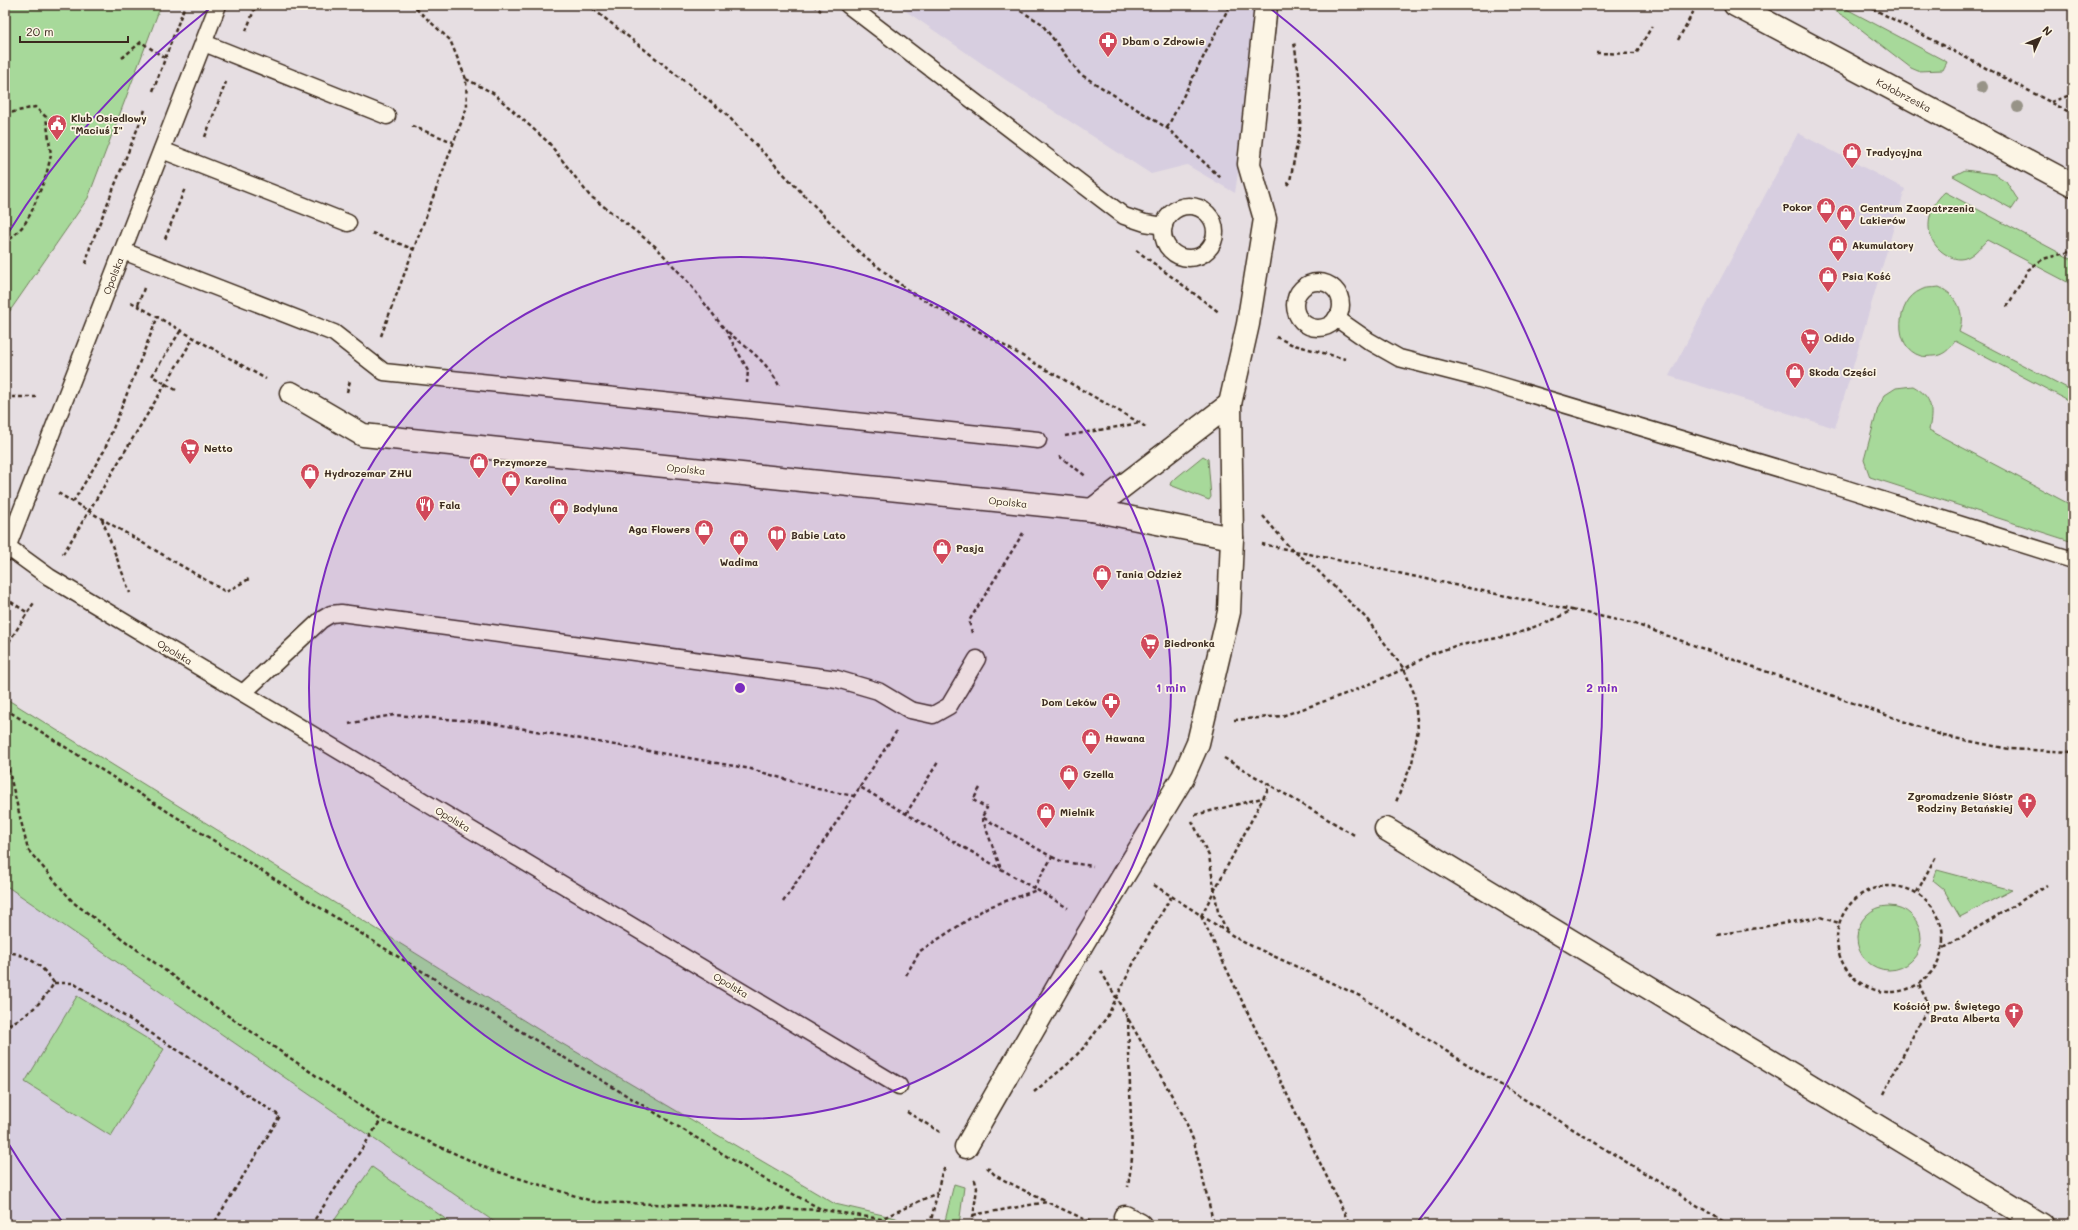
<svg xmlns="http://www.w3.org/2000/svg" width="2078" height="1230" font-family="Mali,sans-serif">
<rect width="100%" height="100%" fill="#e6dee2"/>
<filter id="ink" filterUnits="userSpaceOnUse"><feTurbulence type="fractalNoise" baseFrequency=".025" numOctaves="2"/><feDisplacementMap in="SourceGraphic" scale="8" xChannelSelector="R" yChannelSelector="G"/><feConvolveMatrix kernelMatrix="1 2 1 2 8 2 1 2 1" color-interpolation-filters="sRGB"/></filter>
<g filter="url(#ink)">
<g fill="#d7cee0">
<polygon points="897,5 1262,5 1235,193 1187,165 1151,174 1006,80"/>
<polygon points="1798,133 1905,189 1835,428 1669,376"/>
<polygon points="5,885 176,1002 499,1225 5,1225"/>
</g>
<g fill="#a7d99a" stroke="#71825c">
<polygon points="5,5 161,5 88,198 5,318"/>
<polygon points="1825,5 1839,5 1947,62 1943,70 1918,71 1911,68 1845,17"/>
<polygon points="1965,170 1994,174 2006,181 2018,200 2012,209 1953,176"/>
<path d="M1945,192l128,68v25l-86,-45c-7,7 -16,19 -27,19 -7,0 -14,-4 -19,-8 -19,-16 -14,-44 4,-59z"/>
<path d="M1939,287c18,8 27,26 20,45l114,59v12l-118,-62c-5,8 -12,15 -22,15 -3,0 -9,1 -12,0 -29,-8 -25,-56 0,-66 5,-3 13,-2 18,-3z"/>
<path d="M1913,386c20,11 20,24 16,44l144,76v36l-203,-65 -6,-17 14,-52 7,-13 11,-7z"/>
<polygon points="1203,456 1208,459 1211,497 1209,500 1170,485 1171,482"/>
<polygon points="5,698 544,1033 835,1204 896,1218 905,1225 499,1225 5,885"/>
<polygon points="1937,870 2012,890 1960,917 1944,890 1933,881"/>
<circle cx="1889" cy="938" r="32"/>
<polygon points="77,996 164,1049 111,1136 25,1082"/>
<polygon points="372,1167 454,1225 331,1225"/>
<polygon points="954,1184 964,1187 959,1225 944,1225"/>
</g>
<g fill="none" stroke-linecap="round" stroke-linejoin="round">
<g stroke="#3b2a1e" stroke-width="19">
<g id="service">
<polyline points="848,5 1124,216 1145,223 1164,226"/>
<polyline points="204,43 387,116"/>
<polyline points="162,150 348,223"/>
<circle cx="1189" cy="232" r="26"/>
<polyline points="123,251 334,333 384,372 1038,440"/>
<circle cx="1318" cy="305" r="23"/>
<polyline points="1336,318 1369,341 1399,358 1473,377 1831,484 2073,560"/>
<polyline points="5,545 49,577 899,1086"/>
<polyline points="5,553 218,5"/>
<polyline points="243,693 321,620 331,614 341,613 837,679 878,691 910,710 933,715 949,706 977,659"/>
</g>
</g>
<g stroke="#3b2a1e" stroke-width="25">
<g id="pedestrian">
<polyline points="291,393 363,435 1092,510 1232,538"/>
<polyline points="1092,510 1230,404"/>
<polyline points="966,1147 1084,941 1183,777 1198,743 1229,612 1232,538 1230,404 1248,324 1265,219 1249,164 1266,5"/>
</g>
</g>
<g stroke="#3b2a1e" stroke-width="25">
<g id="minor">
<polyline points="1386,829 2041,1225"/>
<polyline points="1125,1217 1140,1225"/>
</g>
</g>
<g stroke="#3b2a1e" stroke-width="25">
<polyline id="tertiary" points="1735,5 2073,185"/>
</g>
<g stroke="#3b2a1e" stroke-width="2.5" stroke-dasharray="4 3" stroke-linecap="butt">
<polyline points="588,5 725,113 858,251 910,292 1140,423 1148,429"/>
<polyline points="813,5 821,11"/>
<polyline points="1021,5 1019,10 1041,23 1080,74 1167,128 1221,178"/>
<polyline points="1866,5 2073,114"/>
<polyline points="246,31 256,5"/>
<polyline points="1678,40 1697,5"/>
<polyline points="1596,53 1636,54 1652,26"/>
<polyline points="122,58 141,42 165,58"/>
<polyline points="466,79 493,93 549,143 589,195 656,247 688,282 726,331 748,370 747,383"/>
<polyline points="153,91 185,5"/>
<polyline points="2051,102 2073,94"/>
<polyline points="5,114 35,107 46,117 51,155 46,176 31,213 24,225 5,245"/>
<polyline points="412,126 453,142"/>
<polyline points="1167,128 1230,5"/>
<polyline points="205,137 226,82"/>
<polyline points="1287,185 1290,181 1300,129 1301,88 1294,42"/>
<polyline points="372,233 413,249"/>
<polyline points="165,239 185,188"/>
<polyline points="1136,250 1220,313"/>
<polyline points="86,264 90,247 145,110"/>
<polyline points="131,302 266,379"/>
<polyline points="138,305 144,288"/>
<polyline points="2007,307 2028,270 2043,259 2073,251"/>
<path d="M728,332c19,16 41,31 51,54"/>
<polyline points="381,336 467,107 466,79 450,40 412,5"/>
<polyline points="1276,337 1291,344 1345,359"/>
<polyline points="176,390 152,376 181,330"/>
<polyline points="347,392 350,381"/>
<polyline points="5,397 36,397"/>
<polyline points="1065,436 1140,423"/>
<polyline points="1059,456 1087,477"/>
<polyline points="5,459 8,467"/>
<polyline points="58,493 226,592 249,579"/>
<polyline points="73,502 104,451 158,316"/>
<polyline points="1263,516 1291,549 1313,566 1366,618 1404,669 1414,693 1418,729 1412,763 1396,802"/>
<polyline points="102,519 130,593"/>
<polyline points="63,554 194,337"/>
<polyline points="5,598 28,613"/>
<polyline points="1572,610 1635,624 1944,736 2009,749 2073,752"/>
<polyline points="972,633 969,621 1023,533"/>
<polyline points="5,648 35,601"/>
<polyline points="5,709 392,953 761,1177 823,1210 881,1219 937,1193"/>
<polyline points="1234,720 1282,716 1348,693 1404,669 1431,654 1455,646 1513,635 1555,619 1572,610 1262,544"/>
<polyline points="349,724 370,719 394,715 485,722 751,769 818,789 854,796"/>
<polyline points="5,755 28,850 74,903 205,1000 381,1120 489,1169 595,1202 823,1210"/>
<polyline points="1224,758 1356,836"/>
<polyline points="860,787 896,732"/>
<polyline points="980,788 973,800 987,808 982,817 1052,857 1034,888"/>
<polyline points="906,814 938,762"/>
<polyline points="1195,815 1262,798"/>
<polyline points="982,818 1001,869"/>
<polyline points="1192,821 1209,856 1218,912 1227,931"/>
<polyline points="1052,857 1063,862 1093,866"/>
<polyline points="1154,885 1241,941 1360,996 1457,1058 1729,1225"/>
<circle cx="1890" cy="939" r="53"/>
<polyline points="1917,892 1936,856"/>
<polyline points="783,902 860,787 1068,908"/>
<polyline points="1201,916 1350,1225"/>
<polyline points="1201,916 1270,785"/>
<polyline points="1717,935 1820,917 1839,923"/>
<polyline points="1944,948 2047,885"/>
<path d="M5,952c21,1 38,14 49,31 -12,20 -27,34 -49,43"/>
<polyline points="1101,971 1184,1117 1194,1142 1214,1225"/>
<polyline points="906,975 920,951 986,908 1037,890"/>
<polyline points="54,983 73,983 280,1116 213,1225"/>
<polyline points="1128,1018 1132,1158 1128,1187"/>
<polyline points="1034,1092 1068,1064 1086,1045 1107,1017 1140,950 1171,897"/>
<polyline points="1883,1094 1929,1005 1919,985"/>
<polyline points="907,1112 940,1132"/>
<polyline points="987,1167 996,1176 1047,1202"/>
<polyline points="973,1215 1047,1202 1095,1224"/>
<polyline points="311,1225 381,1120"/>
<polyline points="930,1225 942,1172 945,1168"/>
<polyline points="972,1225 977,1188 974,1177"/>
</g>
<use href="#service" stroke="#fcf5e5" stroke-width="16"/>
<use href="#pedestrian" stroke="#fcf5e5" stroke-width="22"/>
<use href="#minor" stroke="#fcf5e5" stroke-width="22"/>
<use href="#tertiary" stroke="#fcf5e5" stroke-width="22"/>
</g>
<g fill="#979387">
<circle cx="1982" cy="87" r="6"/>
<circle cx="2018" cy="107" r="6"/>
</g>
</g>
<circle cx="740" cy="688" r="431" fill="#7b2cbf" fill-opacity=".12"/>
<g fill="none" stroke="#7b2cbf" stroke-width="2">
<circle cx="740" cy="688" r="431"/>
<path d="M65 1225A862 862 0 0 1 5 1138M5 238A862 862 0 0 1 209 9M1271 9A862 862 0 0 1 1415 1225"/>
</g>
<defs>
<g id="pharmacy-pin" transform="scale(1)"><path d="M0 17L-7.5 6A9.5 9.5 0 1 1 7.5 6Z" fill="#d1495b" stroke="#fcf5e5"/><path d="M-2-6h4v4h4v4h-4v4h-4v-4h-4v-4h4Z" fill="#fff"/></g>
<g id="civic-pin" transform="scale(1)"><path d="M0 17L-7.5 6A9.5 9.5 0 1 1 7.5 6Z" fill="#d1495b" stroke="#fcf5e5"/><path d="M-.6-6.5H3V-4.5H.6V-3L4-1V1h2V6H-6V1h2V-1L-.6-3ZM-1.2 2.5V6h2.4V2.5Z" fill="#fff"/></g>
<g id="shop-pin" transform="scale(1)"><path d="M0 17L-7.5 6A9.5 9.5 0 1 1 7.5 6Z" fill="#d1495b" stroke="#fcf5e5"/><path d="M-5-2.5h2.3a2.7 3.5 0 0 1 5.4 0H5L5.5 6h-11ZM-1.5-2.5h3a1.5 2.3 0 0 0-3 0Z" fill="#fff"/></g>
<g id="supermarket-pin" transform="scale(1)"><path d="M0 17L-7.5 6A9.5 9.5 0 1 1 7.5 6Z" fill="#d1495b" stroke="#fcf5e5"/><path d="M-6-5.5h2.5l.6 2H6L4.5 2H-2.5L-4.4-4H-6ZM-1.5 3.2a1.3 1.3 0 1 0 .1 0ZM3 3.2a1.3 1.3 0 1 0 .1 0Z" fill="#fff"/></g>
<g id="restaurant-pin" transform="scale(1)"><path d="M0 17L-7.5 6A9.5 9.5 0 1 1 7.5 6Z" fill="#d1495b" stroke="#fcf5e5"/><path d="M-5-6h1v4h1v-4h1v4h1v-4h1v5L-1.5 .5V6h-2V.5L-5-1ZM5-6V6H3V1.5H1.5Q1.5-4 5-6Z" fill="#fff"/></g>
<g id="library-pin" transform="scale(1)"><path d="M0 17L-7.5 6A9.5 9.5 0 1 1 7.5 6Z" fill="#d1495b" stroke="#fcf5e5"/><path d="M-6-4Q-3-5.5-.7-3.5V5Q-3 3-6 4ZM6-4Q3-5.5 .7-3.5V5Q3 3 6 4Z" fill="#fff"/></g>
<g id="church-pin" transform="scale(1)"><path d="M0 17L-7.5 6A9.5 9.5 0 1 1 7.5 6Z" fill="#d1495b" stroke="#fcf5e5"/><path d="M-1.2-6h2.4v3.5h3.3v2.4h-3.3V6h-2.4V-.1h-3.3v-2.4h3.3Z" fill="#fff"/></g>
</defs>
<g fill-rule="evenodd">
<use href="#pharmacy-pin" x="1108" y="41"/>
<use href="#civic-pin" x="57" y="124"/>
<use href="#shop-pin" x="1852" y="152"/>
<use href="#shop-pin" x="1826" y="207"/>
<use href="#shop-pin" x="1846" y="214"/>
<use href="#shop-pin" x="1838" y="245"/>
<use href="#shop-pin" x="1828" y="276"/>
<use href="#supermarket-pin" x="1810" y="338"/>
<use href="#shop-pin" x="1795" y="372"/>
<use href="#supermarket-pin" x="190" y="448"/>
<use href="#shop-pin" x="479" y="462"/>
<use href="#shop-pin" x="310" y="473"/>
<use href="#shop-pin" x="511" y="480"/>
<use href="#restaurant-pin" x="425" y="505"/>
<use href="#shop-pin" x="559" y="508"/>
<use href="#shop-pin" x="704" y="529"/>
<use href="#library-pin" x="777" y="535"/>
<use href="#shop-pin" x="739" y="539"/>
<use href="#shop-pin" x="942" y="548"/>
<use href="#shop-pin" x="1102" y="574"/>
<use href="#supermarket-pin" x="1150" y="643"/>
<use href="#pharmacy-pin" x="1111" y="702"/>
<use href="#shop-pin" x="1091" y="738"/>
<use href="#shop-pin" x="1069" y="774"/>
<use href="#church-pin" x="2027" y="802"/>
<use href="#shop-pin" x="1046" y="812"/>
<use href="#church-pin" x="2014" y="1012"/>
</g>
<g text-anchor="middle" dominant-baseline="central" stroke-width="3.5" stroke-linejoin="round" paint-order="stroke">
<g font-size="10" font-weight="bold" fill="#3b2a1e" stroke="#fcf5e5" text-anchor="start">
<text x="1122" y="41">Dbam o Zdrowie</text>
<text x="71" y="118">Klub Osiedlowy<tspan x="71" dy="12">"Maciuś I"</tspan></text>
<text x="1866" y="152">Tradycyjna</text>
<text x="1812" y="207" text-anchor="end">Pokor</text>
<text x="1860" y="208">Centrum Zaopatrzenia<tspan x="1860" dy="12">Lakierów</tspan></text>
<text x="1852" y="245">Akumulatory</text>
<text x="1842" y="276">Psia Kość</text>
<text x="1824" y="338">Odido</text>
<text x="1809" y="372">Skoda Części</text>
<text x="204" y="448">Netto</text>
<text x="493" y="462">Przymorze</text>
<text x="324" y="473">Hydrozemar ZHU</text>
<text x="525" y="480">Karolina</text>
<text x="439" y="505">Fala</text>
<text x="573" y="508">Bodyluna</text>
<text x="690" y="529" text-anchor="end">Aga Flowers</text>
<text x="791" y="535">Babie Lato</text>
<text x="956" y="548">Pasja</text>
<text x="739" y="562" text-anchor="middle">Wadima</text>
<text x="1116" y="574">Tania Odzież</text>
<text x="1164" y="643">Biedronka</text>
<text x="1097" y="702" text-anchor="end">Dom Leków</text>
<text x="1105" y="738">Hawana</text>
<text x="1083" y="774">Gzella</text>
<text x="2013" y="796" text-anchor="end">Zgromadzenie Sióstr<tspan x="2013" dy="12">Rodziny Betańskiej</tspan></text>
<text x="1060" y="812">Mielnik</text>
<text x="2000" y="1006" text-anchor="end">Kościół pw. Świętego<tspan x="2000" dy="12">Brata Alberta</tspan></text>
</g>
<g font-size="10" fill="#3b2a1e" stroke="#fcf5e5">
<text transform="translate(1904 95) rotate(28)">Kołobrzeska</text>
<text transform="translate(113 276) rotate(-69)">Opolska</text>
<text transform="translate(686 469) rotate(6)">Opolska</text>
<text transform="translate(1008 502) rotate(6)">Opolska</text>
<text transform="translate(175 652) rotate(31)">Opolska</text>
<text transform="translate(453 819) rotate(31)">Opolska</text>
<text transform="translate(731 985) rotate(31)">Opolska</text>
</g>
</g>
<circle cx="740" cy="688" r="6" fill="#7b2cbf" stroke="#fcf5e5" stroke-width="2"/>
<g font-size="12" text-anchor="middle" font-weight="bold" fill="#7b2cbf" stroke="#fcf5e5" stroke-width="3.5" stroke-linejoin="round" paint-order="stroke">
<text x="1171" y="692">1 min</text>
<text x="1602" y="692">2 min</text>
</g>
<rect width="2078" height="1230" fill="none" stroke="#fcf5e5" stroke-width="20"/>
<rect x="10" y="10" width="2058" height="1210" fill="none" stroke="#3b2a1e" stroke-width="1.5" filter="url(#ink)"/>
<g transform="translate(2040 38) rotate(46)" stroke="#fcf5e5" stroke-width="3" paint-order="stroke">
<path d="M0-3L7 15L0 10L-7 15Z" fill="#3b2a1e"/>
<text y="-6" font-size="11" font-weight="bold" text-anchor="middle" fill="#3b2a1e">N</text>
</g>
<path d="M20 36v6h108v-6" fill="none" stroke="#3b2a1e" stroke-width="2"/>
<text x="26" y="36" font-size="12" fill="#3b2a1e" stroke="#fcf5e5" stroke-width="3" paint-order="stroke">20 m</text>
</svg>
